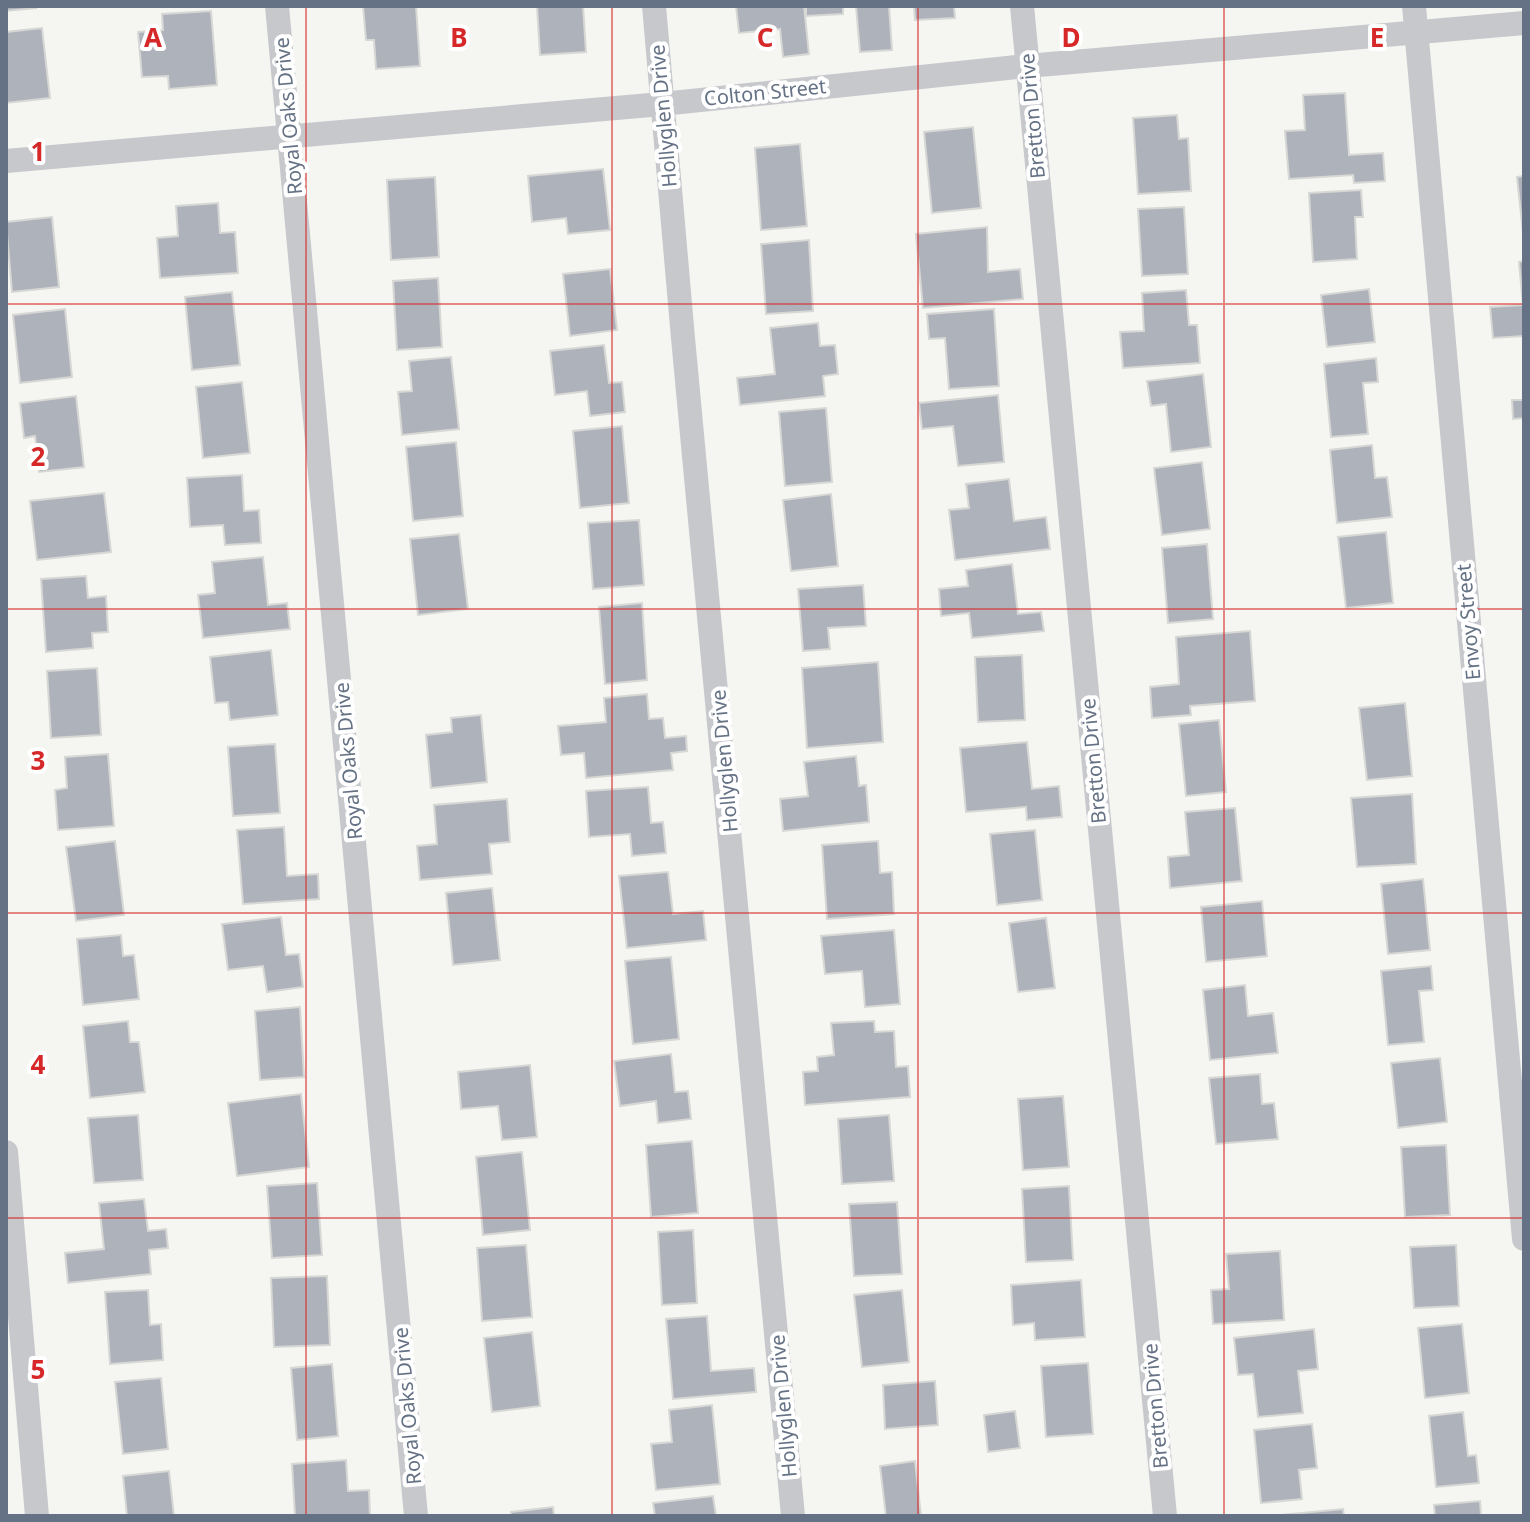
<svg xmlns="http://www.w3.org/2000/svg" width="1530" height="1522" font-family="'Noto Sans',sans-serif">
<rect width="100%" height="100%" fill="#f5f6f2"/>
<g fill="#aeb3bb" stroke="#d7d7d5" stroke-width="2">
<polygon points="6,6 36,6 36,8 6,11"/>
<polygon points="363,6 416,6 420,66 376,69 374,40 366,40"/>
<polygon points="537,6 583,6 586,52 540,55"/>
<polygon points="736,6 804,6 809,54 783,57 780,29 739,33"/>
<polygon points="806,6 843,6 843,14 806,16"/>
<polygon points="856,6 889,6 892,50 860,52"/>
<polygon points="914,6 954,6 955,18 915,20"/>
<polygon points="211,11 217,85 169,89 168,76 142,77 138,32 163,30 162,14"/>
<polygon points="42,28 50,98 6,103 6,32"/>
<polygon points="1345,93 1349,155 1383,153 1385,181 1354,183 1353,175 1289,179 1285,131 1305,130 1303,95"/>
<polygon points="1177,115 1179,139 1188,138 1191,191 1138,194 1133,118"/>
<polygon points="973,127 981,208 932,213 924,132"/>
<polygon points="800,144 807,226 761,230 755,148"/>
<polygon points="603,169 610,230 568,234 566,218 532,222 528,176"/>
<polygon points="1524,176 1524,242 1517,177"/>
<polygon points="435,177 439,257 391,260 387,180"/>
<polygon points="1361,190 1363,217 1355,217 1357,259 1313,262 1309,193"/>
<polygon points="218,203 220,233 235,232 238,273 160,278 157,238 178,236 176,206"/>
<polygon points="1184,207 1188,274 1142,276 1138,209"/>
<polygon points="52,217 59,287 12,292 6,222"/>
<polygon points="987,227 988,272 1020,269 1023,299 923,308 916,234"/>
<polygon points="809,240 813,311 766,314 761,244"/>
<polygon points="1524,261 1524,336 1493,338 1490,307 1523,305 1519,262"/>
<polygon points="610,269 617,330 570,336 563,274"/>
<polygon points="438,278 442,347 397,350 393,281"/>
<polygon points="1369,289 1375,342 1327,347 1321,295"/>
<polygon points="1186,290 1189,325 1197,325 1200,363 1123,368 1120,332 1144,331 1142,293"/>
<polygon points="232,292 240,365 192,370 185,297"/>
<polygon points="65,309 72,377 20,383 13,315"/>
<polygon points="994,309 999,386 949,389 945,338 929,339 927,314"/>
<polygon points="818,323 820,346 835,345 838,374 823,376 825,396 740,405 737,378 775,374 770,328"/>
<polygon points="604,345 609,383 622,382 625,412 590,416 587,391 555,395 550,351"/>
<polygon points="451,357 459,429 402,435 398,392 412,391 409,361"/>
<polygon points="1376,358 1378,382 1363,383 1368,434 1331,437 1324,364"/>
<polygon points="1203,374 1211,447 1171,452 1166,404 1151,406 1147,381"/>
<polygon points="242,382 250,453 203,458 196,387"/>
<polygon points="998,395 1004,462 958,466 953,426 922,429 919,403"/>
<polygon points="76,396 84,467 39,472 35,436 24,438 20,403"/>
<polygon points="1512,400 1524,400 1524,418 1513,419"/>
<polygon points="826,408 832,482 785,486 779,412"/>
<polygon points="622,426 629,503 580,508 573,431"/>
<polygon points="456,442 463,516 413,521 406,447"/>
<polygon points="1372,445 1375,478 1387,477 1392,517 1337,523 1330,450"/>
<polygon points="1202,462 1210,529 1162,535 1154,468"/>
<polygon points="242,475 244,511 259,510 261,543 225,545 223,525 190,527 187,478"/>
<polygon points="1009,479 1014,521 1046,517 1050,549 955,560 949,510 969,508 966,484"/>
<polygon points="104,493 111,552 37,560 30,501"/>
<polygon points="831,494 838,566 791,571 783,500"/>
<polygon points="639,520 644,585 593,589 588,523"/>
<polygon points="1386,532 1393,603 1346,608 1338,537"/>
<polygon points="459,534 468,609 418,615 410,539"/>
<polygon points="1207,544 1213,619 1168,623 1162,548"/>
<polygon points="263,557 268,605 287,603 290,629 203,638 198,595 215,593 212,562"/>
<polygon points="1012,564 1018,614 1041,612 1044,631 972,638 969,613 941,616 939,589 968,586 966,570"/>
<polygon points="86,576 88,598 106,596 108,632 92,633 93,648 46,652 41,579"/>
<polygon points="863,585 866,626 828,628 830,649 803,651 798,589"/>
<polygon points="642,603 647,680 605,684 599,607"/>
<polygon points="1250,631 1255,701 1190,706 1191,715 1152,718 1150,687 1179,684 1176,637"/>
<polygon points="271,650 278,715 230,720 228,702 215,703 210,657"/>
<polygon points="1022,655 1025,720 978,722 975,657"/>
<polygon points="878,662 883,742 807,748 802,668"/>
<polygon points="97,668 101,735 51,738 47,671"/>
<polygon points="647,694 649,719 663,718 665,738 686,736 687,751 671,753 673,770 586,778 584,753 561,755 558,726 606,722 604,698"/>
<polygon points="1405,703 1412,776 1367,780 1359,708"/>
<polygon points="481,715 487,782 431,788 426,735 452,732 451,718"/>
<polygon points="1219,720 1226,792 1186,796 1179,724"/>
<polygon points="1027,742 1032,789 1059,786 1062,817 1027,820 1026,807 966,812 960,748"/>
<polygon points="275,744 280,813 233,816 228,747"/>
<polygon points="108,754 114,826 58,830 55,790 67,788 65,757"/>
<polygon points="856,756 859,786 866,785 869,822 783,831 780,799 808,796 804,762"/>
<polygon points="648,787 651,823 663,822 666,853 632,856 630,834 589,837 586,791"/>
<polygon points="1412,794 1416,864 1357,867 1351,798"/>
<polygon points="507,799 510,842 489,844 492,874 420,880 417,846 437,844 434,805"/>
<polygon points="1235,808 1242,881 1170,888 1168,857 1189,855 1185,812"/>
<polygon points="284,827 287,876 318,874 319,899 243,904 237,830"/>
<polygon points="1035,830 1042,900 997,905 990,834"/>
<polygon points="115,841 124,915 76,921 66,847"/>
<polygon points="878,841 880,873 892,872 894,914 827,919 822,845"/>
<polygon points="668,872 673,914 703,911 706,940 627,948 619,876"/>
<polygon points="1423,879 1430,950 1388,954 1381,884"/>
<polygon points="492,888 500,960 453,965 446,893"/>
<polygon points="1262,901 1267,956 1206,962 1201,907"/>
<polygon points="281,917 286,955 299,954 303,987 267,992 263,966 228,970 222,924"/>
<polygon points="1046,918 1055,988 1018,992 1009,923"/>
<polygon points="894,930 900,1004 865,1007 862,971 825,974 821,936"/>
<polygon points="121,935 123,956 134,955 139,999 83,1005 77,939"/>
<polygon points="671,957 679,1039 633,1044 625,961"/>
<polygon points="1431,966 1433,990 1419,991 1424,1042 1388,1045 1381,971"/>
<polygon points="1245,985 1248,1016 1273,1013 1278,1053 1210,1060 1203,990"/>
<polygon points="300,1007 304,1077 260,1080 255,1011"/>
<polygon points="128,1021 130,1042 139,1042 145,1092 90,1098 83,1026"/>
<polygon points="874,1021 875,1032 894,1031 896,1067 908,1066 910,1097 805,1105 803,1072 818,1071 817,1057 834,1055 831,1023"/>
<polygon points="671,1054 675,1092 688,1091 691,1119 658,1123 656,1101 620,1106 614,1061"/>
<polygon points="1440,1058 1447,1122 1398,1128 1391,1063"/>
<polygon points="530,1065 537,1137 502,1140 498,1106 461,1109 458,1072"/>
<polygon points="1260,1074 1262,1104 1274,1103 1278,1139 1216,1144 1209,1078"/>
<polygon points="301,1094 309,1167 237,1176 228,1103"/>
<polygon points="1063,1096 1069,1167 1023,1170 1018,1099"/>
<polygon points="138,1115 143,1180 94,1183 88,1118"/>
<polygon points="889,1115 894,1181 842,1184 838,1119"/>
<polygon points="692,1141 698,1213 651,1217 646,1145"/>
<polygon points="1446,1145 1450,1215 1405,1217 1401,1147"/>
<polygon points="522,1152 530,1230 483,1235 476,1157"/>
<polygon points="317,1183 322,1255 272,1258 267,1186"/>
<polygon points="1069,1186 1073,1260 1026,1262 1022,1189"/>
<polygon points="144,1199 148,1231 166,1229 168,1248 149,1250 151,1274 68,1283 65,1253 104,1249 99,1203"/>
<polygon points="897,1202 902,1274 854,1276 849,1204"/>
<polygon points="693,1230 697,1303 662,1305 658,1232"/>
<polygon points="526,1245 532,1317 482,1321 477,1248"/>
<polygon points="1456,1245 1459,1306 1414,1308 1410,1247"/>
<polygon points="1280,1251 1284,1320 1213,1324 1211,1290 1229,1289 1226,1254"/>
<polygon points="327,1276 330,1345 274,1347 271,1278"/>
<polygon points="1081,1280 1085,1337 1035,1340 1034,1323 1013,1325 1011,1285"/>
<polygon points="148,1290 150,1325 161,1324 163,1360 110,1364 105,1292"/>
<polygon points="902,1290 909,1362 862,1367 854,1295"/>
<polygon points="707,1316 711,1371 754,1368 756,1392 673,1399 666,1319"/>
<polygon points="1462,1324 1469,1393 1425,1398 1418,1328"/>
<polygon points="1314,1329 1318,1369 1298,1371 1303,1413 1258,1417 1253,1374 1238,1375 1234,1338"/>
<polygon points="532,1332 540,1406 492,1412 484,1338"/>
<polygon points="1088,1363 1093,1434 1046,1437 1041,1366"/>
<polygon points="332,1364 338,1436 297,1440 291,1368"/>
<polygon points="161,1378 168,1449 123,1454 115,1382"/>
<polygon points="935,1381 938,1425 885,1429 883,1385"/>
<polygon points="712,1405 720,1484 656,1490 651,1444 672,1442 669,1410"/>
<polygon points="1015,1411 1020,1448 988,1452 984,1415"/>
<polygon points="1463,1412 1468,1456 1476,1455 1479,1483 1436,1487 1429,1416"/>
<polygon points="1312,1424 1317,1468 1299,1470 1302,1499 1261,1503 1254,1430"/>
<polygon points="346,1460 348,1491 369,1490 370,1516 295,1516 292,1464"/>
<polygon points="915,1461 921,1516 886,1516 880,1466"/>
<polygon points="169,1471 174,1516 127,1516 123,1476"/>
<polygon points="713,1496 716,1516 655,1516 653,1503"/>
<polygon points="1480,1501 1481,1516 1435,1516 1434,1505"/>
<polygon points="553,1507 554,1516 511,1516 511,1512"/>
<polygon points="1343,1509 1344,1516 1269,1516"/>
</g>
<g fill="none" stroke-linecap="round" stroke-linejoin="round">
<g stroke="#c6c8cc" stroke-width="24">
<polyline points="277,6 416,1516"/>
<polyline points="654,6 683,338 793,1516"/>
<polyline points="1022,6 1165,1516"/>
<polyline points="1414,6 1524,1239"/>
<polyline points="6,161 662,104 1027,66 1524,23"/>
<polyline points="6,1152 37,1516"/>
</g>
</g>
<path fill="none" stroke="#d62828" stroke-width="2" stroke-opacity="0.55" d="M306,6v1510M612,6v1510M918,6v1510M1224,6v1510M6,304h1518M6,609h1518M6,913h1518M6,1218h1518"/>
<g text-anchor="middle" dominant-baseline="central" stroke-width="8" stroke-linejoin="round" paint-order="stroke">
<g font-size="20" fill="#657184" stroke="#fff">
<text transform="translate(765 92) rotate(-6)">Colton Street</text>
<text transform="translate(288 116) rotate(-95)">Royal Oaks Drive</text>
<text transform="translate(663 116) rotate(-95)">Hollyglen Drive</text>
<text transform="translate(1032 116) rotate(-95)">Bretton Drive</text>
<text transform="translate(1468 622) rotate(-95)">Envoy Street</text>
<text transform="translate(348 761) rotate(-95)">Royal Oaks Drive</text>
<text transform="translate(724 761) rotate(-95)">Hollyglen Drive</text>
<text transform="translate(1093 761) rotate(-95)">Bretton Drive</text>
<text transform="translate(407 1406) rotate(-95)">Royal Oaks Drive</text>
<text transform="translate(783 1406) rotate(-95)">Hollyglen Drive</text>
<text transform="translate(1155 1406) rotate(-95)">Bretton Drive</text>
</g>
</g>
<g font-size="26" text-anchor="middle" font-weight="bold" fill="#d62828" stroke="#fff" stroke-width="8" stroke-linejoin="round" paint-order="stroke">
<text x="153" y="47">A</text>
<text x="459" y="47">B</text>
<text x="765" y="47">C</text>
<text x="1071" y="47">D</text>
<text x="1377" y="47">E</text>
<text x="38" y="161">1</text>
<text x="38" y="466">2</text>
<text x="38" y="770">3</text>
<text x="38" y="1074">4</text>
<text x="38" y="1379">5</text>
</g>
<rect width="1530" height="1522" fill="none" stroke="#657184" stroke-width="16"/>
</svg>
